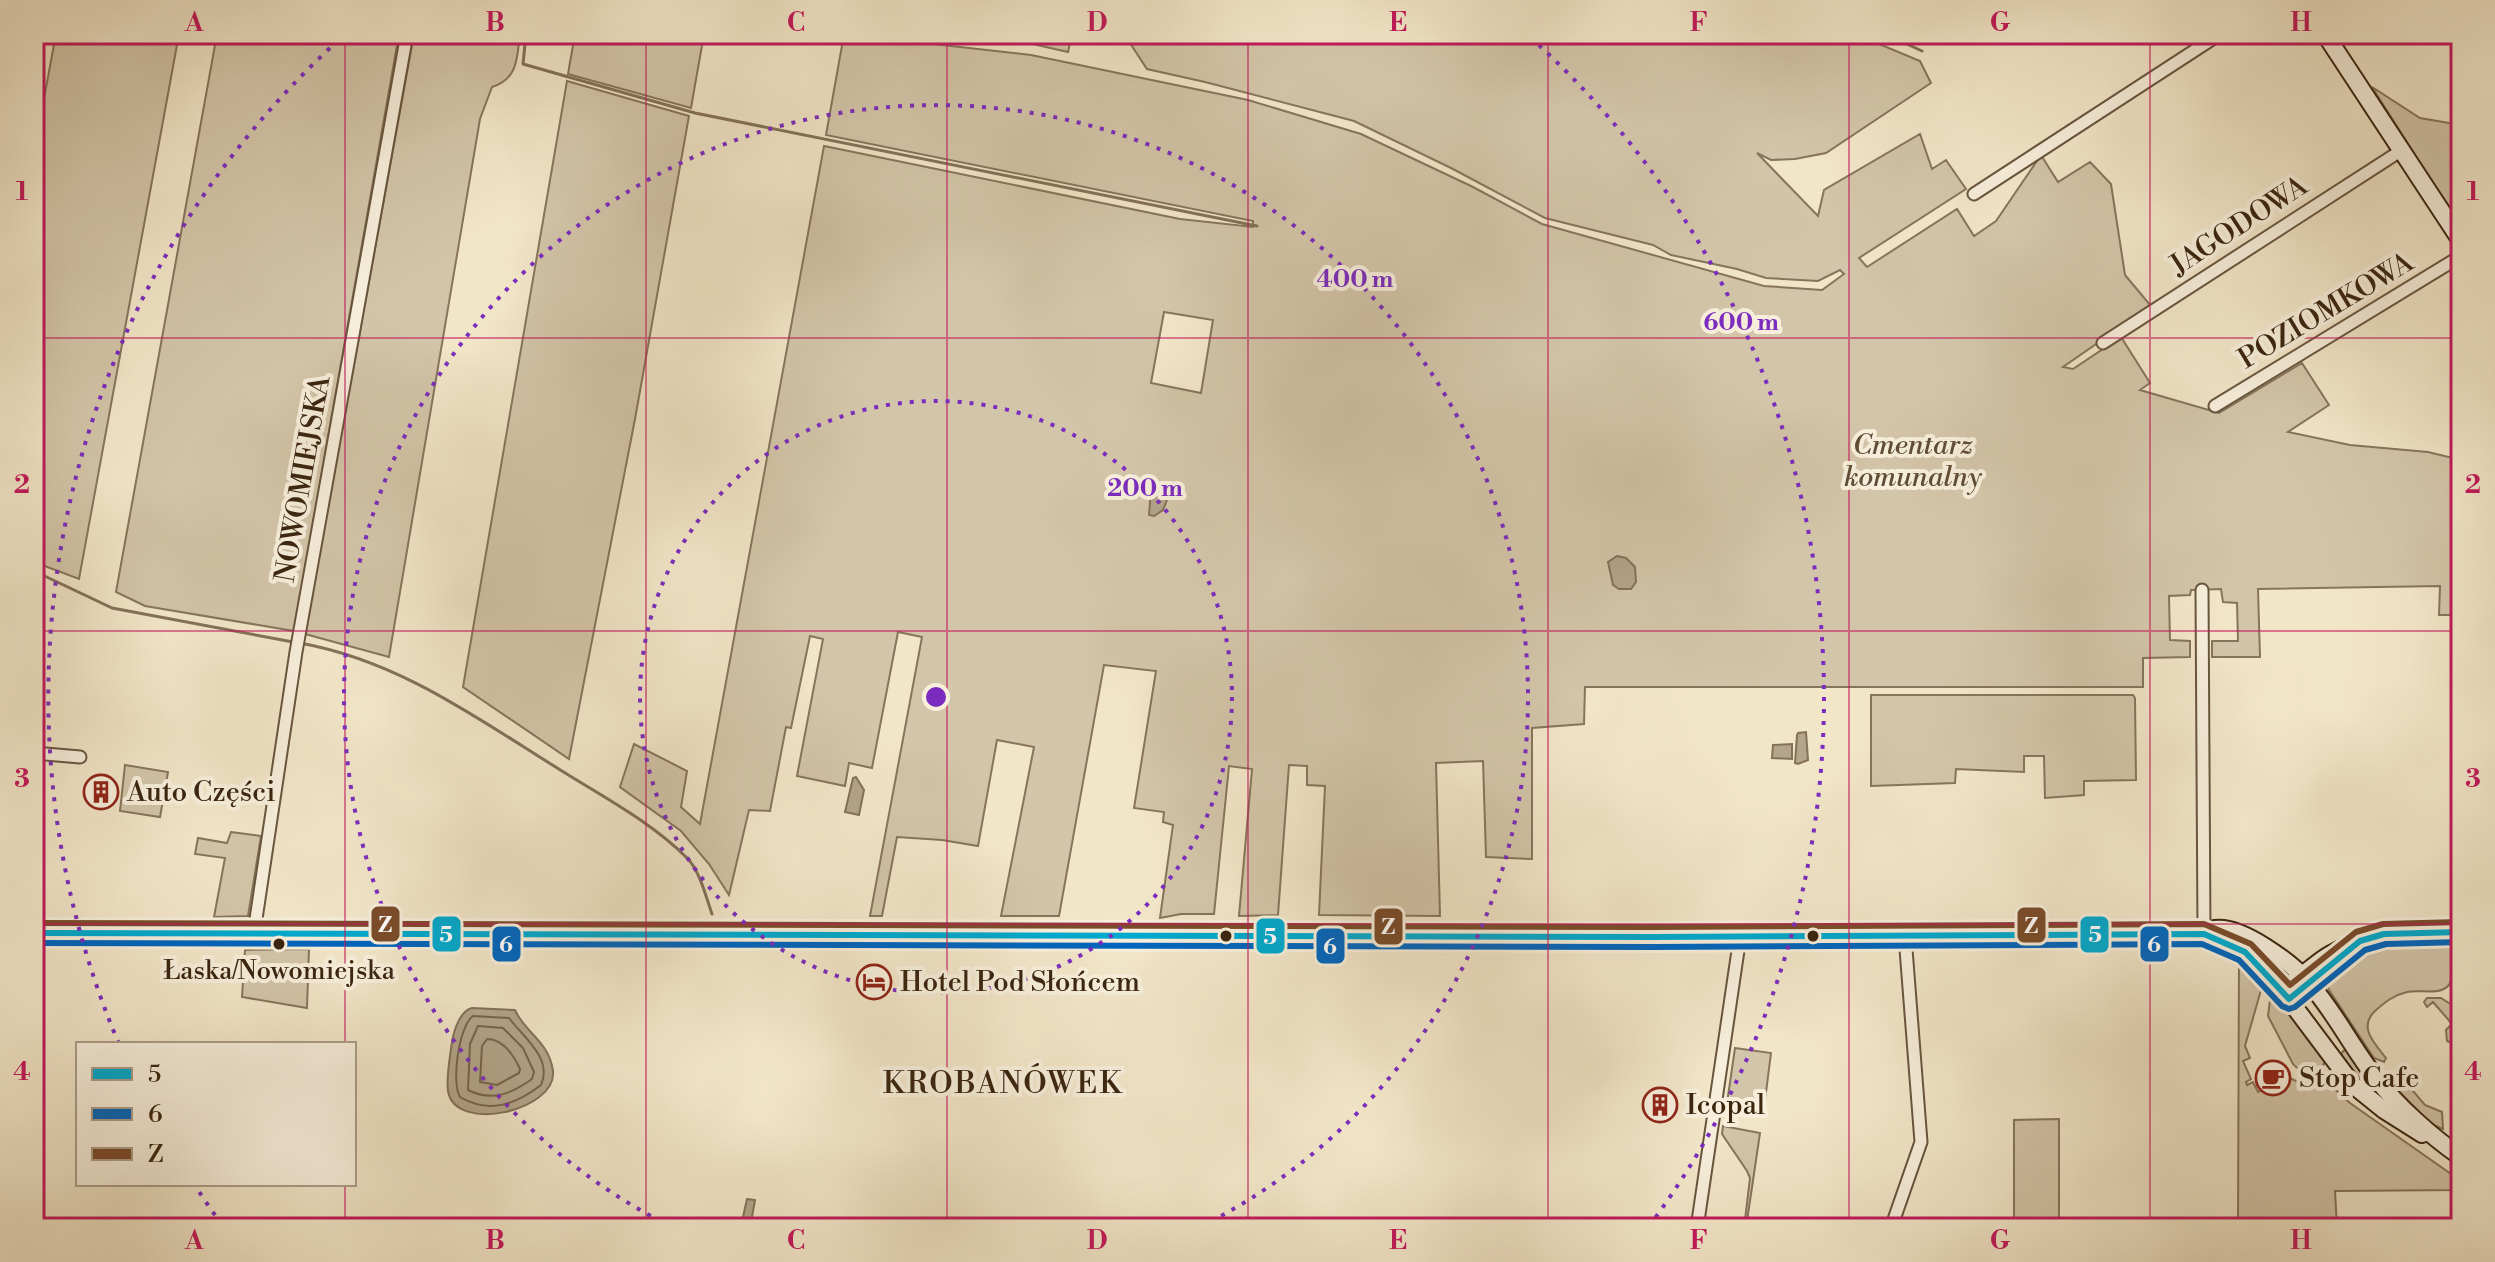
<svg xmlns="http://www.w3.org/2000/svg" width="2495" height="1262" font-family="'Libre Bodoni',serif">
<rect width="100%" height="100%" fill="#f2e6c9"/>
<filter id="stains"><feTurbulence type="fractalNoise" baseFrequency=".0025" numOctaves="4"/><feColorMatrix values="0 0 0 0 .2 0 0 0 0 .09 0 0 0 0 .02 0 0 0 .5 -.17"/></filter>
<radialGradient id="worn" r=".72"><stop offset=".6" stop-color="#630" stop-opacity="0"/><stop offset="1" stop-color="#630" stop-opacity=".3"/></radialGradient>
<g fill="#d3c5a9" stroke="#86755c" stroke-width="2" fill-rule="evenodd">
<polygon points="56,34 179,34 79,579 34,562 34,152"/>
<polygon points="217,34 399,34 294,631 145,606 116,592"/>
<path d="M414,34h106c-3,24 -2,45 -28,53l-12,32 -91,538 -84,-23z"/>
<polygon points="575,34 704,34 691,108 568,74"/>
<path d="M844,34l187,21 217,45 113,34 112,53 69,37 222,62 58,4 22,-16 -4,-4 -22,11 -52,-3 -29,-9 -66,-14 -18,-10 -108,-27 -94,-50 -97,-47 -149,-39 -58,-13 -23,-35h740l3,5 53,22 11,22 -105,70 -31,6 -24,1 -14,-7 61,63 6,-26 96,-56 12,35 14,-9 20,29 -107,69 8,9 90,-58 17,27 22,-15 45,-66 17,27 32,-20 21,22 14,91 26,31 -88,61 10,2 48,-32 29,46 -10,7 79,23 83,-50 27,42 -41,27 62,13 78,7 33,8v155h-22l1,-29 -182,3 2,68h-48v-16h26l-1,-38 -14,-1 -2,-13 -30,1 -1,5 -21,1 1,44 20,1v16l-47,1v29h-558l-1,37 -52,4v131l-46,-2 -3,-96 -47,2 4,153 -121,-1 6,-129 -18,-1v-19l-18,-1 -11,150 -39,1 13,-147 -23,-3 -15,148h-33l-21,4 13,-93 -10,-3 1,-10 -30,-4 22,-137 -52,-6 -45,251h-58l33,-169 -37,-7 -19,106 -36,-6 -45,-3 -15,79h-12l52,-279 -24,-5 -26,136 -23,-5 -4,23 -48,-10 26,-137 -13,-3 -19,92 -5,-1 -16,84 -21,-1 -20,85 -20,-31 -28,-33 -61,-44 14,-43 53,27 -6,36 19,17 124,-678 356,73 73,8v-6l-427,-86zM1164,312l49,8 -12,73 -50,-10z"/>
<polygon points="977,34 1072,34 1068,52 1024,42 975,39"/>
<polygon points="567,81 689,116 635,419 569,759 463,687"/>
<polygon points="2372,87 2420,118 2461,125 2461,220 2456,220"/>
<polygon points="1871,695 2133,695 2135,698 2136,780 2084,781 2084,795 2045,798 2044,756 2024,756 2024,772 1956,769 1955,783 1871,786"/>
<polygon points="125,765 168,772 160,817 120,811"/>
<polygon points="231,832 261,836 248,916 214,917 225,858 195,854 198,838 227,843"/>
<path d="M2410,940l34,2 7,6c0,10 4,28 -2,37 -9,11 -29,4 -42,7 -13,3 -22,10 -32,19 -17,16 -1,32 11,47l-2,4 -10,-4 -43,-65 -3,-5 1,-7 20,-19 28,-13 -1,-5z"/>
<polygon points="2460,947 2461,947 2461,1141 2454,1123 2454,1083 2460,1058"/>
<polygon points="309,949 307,1008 242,997 245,950"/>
<polygon points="2239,957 2258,973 2261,990 2245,1046 2250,1058 2243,1061 2251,1079 2246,1082 2247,1085 2253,1082 2258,1092 2288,1077 2298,1082 2329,1084 2350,1103 2461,1181 2461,1190 2335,1191 2337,1228 2238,1228"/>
<path d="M2277,995l48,66 -3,7c-11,5 -21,6 -29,-4l-25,-48 2,-16z"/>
<polygon points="2427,998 2441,998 2452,1005 2453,1042 2452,1043 2447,1041 2446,1030 2452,1024 2433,1002 2427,1007 2424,1002"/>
<polygon points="1735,1048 1771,1053 1764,1108 1727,1103"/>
<polygon points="2347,1050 2370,1080 2364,1086 2341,1056 2343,1051"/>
<path d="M2388,1072l14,6 23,27 17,7 1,17c-23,-8 -46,-35 -60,-55z"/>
<polygon points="2059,1119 2059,1228 2014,1228 2014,1120"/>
<polygon points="1723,1126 1760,1133 1746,1228 1744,1228 1750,1178 1747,1171 1722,1134"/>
</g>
<g fill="#b3a48a" stroke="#837159" stroke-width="2">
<polygon points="1164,484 1169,495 1163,510 1154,516 1149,515 1151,488 1153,485"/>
<polygon points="1617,556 1626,558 1635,567 1636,582 1631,589 1619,589 1613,585 1608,562"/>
<polygon points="1806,732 1808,760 1798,764 1795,763 1797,735 1798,733"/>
<polygon points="1792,744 1792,759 1772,758 1773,745"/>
<polygon points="856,777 864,790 859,815 845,812 853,778"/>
<path d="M472,1008l43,2c10,23 34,31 38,61 4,40 -98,63 -105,20 -2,-13 2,-35 4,-49 2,-12 8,-31 20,-34z"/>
<polygon points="747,1199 755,1200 750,1228 741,1226"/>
</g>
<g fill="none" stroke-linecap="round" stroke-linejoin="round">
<g stroke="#76644c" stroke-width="2">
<path d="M473,1016l36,2c14,19 44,40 32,67 -26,20 -52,29 -81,12 -9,-15 -1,-71 13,-81z"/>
<path d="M478,1026l25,2 20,20 11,24 -2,7c-21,15 -40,23 -64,11l2,-46z"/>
<path d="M487,1039c16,0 27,17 33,30l-1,4 -22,12 -17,-3 2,-36z"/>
</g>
<g stroke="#837159" stroke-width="3">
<polyline points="526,34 523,64 695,113 1257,226"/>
<polyline points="1885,34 1922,51"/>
<polyline points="34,571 112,608 293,642"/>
<path d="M300,643c100,18 178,76 262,128 43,27 89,51 125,87 13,13 19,39 25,56"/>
</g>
<g stroke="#68553e" stroke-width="15">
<g id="street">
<polyline points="1974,194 2220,34"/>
<polyline points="2103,343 2402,150"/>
<polyline points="2215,406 2461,256"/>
<polyline points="2202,590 2204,934"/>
<polyline points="34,753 80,757"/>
<polyline points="256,934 256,919 296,652 407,34"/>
<polyline points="1697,1228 1740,937"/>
<polyline points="1891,1228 1921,1142 1905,936"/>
</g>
</g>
<g stroke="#3a250f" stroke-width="20">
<g id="secondary">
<polyline points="2325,34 2461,241"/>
<path d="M34,933l1620,4 550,-3c4,-2 7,-4 11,-5 27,-4 78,35 94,54 26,29 43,65 67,95 21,28 56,59 85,79"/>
<polyline points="2205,935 2236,946 2253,959 2281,989 2353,1085 2384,1110 2422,1134"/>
<path d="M2295,980c13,-8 23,-19 36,-26 40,-24 85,-22 130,-22"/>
<polyline points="2289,999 2341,957"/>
</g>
</g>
<use href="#street" stroke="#f7efdc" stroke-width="11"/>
<use href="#secondary" stroke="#f7efdc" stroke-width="16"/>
<g stroke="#f7efdc" stroke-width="12">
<polyline id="bus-1" points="34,933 1654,937 2204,934 2245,952 2289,999 2360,941 2384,934 2461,932"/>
</g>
<g stroke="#f7efdc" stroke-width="12">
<polyline id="bus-2" points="34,943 1654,947 2202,944 2239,960 2282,1006 2289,1009 2295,1007 2365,950 2386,944 2461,942"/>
</g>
<g stroke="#f7efdc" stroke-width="12">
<polyline id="bus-3" points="34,923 1654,927 2204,924 2251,944 2290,985 2356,932 2383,924 2461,922"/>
</g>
<use href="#bus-1" stroke="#00a9ce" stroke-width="6"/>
<use href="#bus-2" stroke="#0065bd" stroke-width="6"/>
<use href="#bus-3" stroke="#7a4b2a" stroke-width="6"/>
</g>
<path fill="none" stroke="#c2185b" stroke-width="2" stroke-opacity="0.55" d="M345,34v1010M646,34v1194M947,34v1194M1248,34v1194M1548,34v1194M1849,34v1194M2150,34v1194M34,338h2427M34,631h2427M34,924h2427M345,1184v44"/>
<g fill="none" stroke="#7b2cbf" stroke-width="4" stroke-dasharray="4 8">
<circle cx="936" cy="697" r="296"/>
<path d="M672 1227A592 592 0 1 1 1200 1227"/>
<path d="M222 1225A888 888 0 0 1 196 1187M119 1044A888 888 0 0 1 342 37M1530 37A888 888 0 0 1 1650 1225"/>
</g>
<defs>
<g id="building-ring" transform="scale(1.8)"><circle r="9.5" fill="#f7efdc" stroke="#8f2418" stroke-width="1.5"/><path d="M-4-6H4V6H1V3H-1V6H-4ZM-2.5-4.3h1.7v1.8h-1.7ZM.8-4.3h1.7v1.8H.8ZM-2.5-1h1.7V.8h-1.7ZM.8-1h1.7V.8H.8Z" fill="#8f2418"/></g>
<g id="hotel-ring" transform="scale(1.8)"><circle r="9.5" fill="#f7efdc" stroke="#8f2418" stroke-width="1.5"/><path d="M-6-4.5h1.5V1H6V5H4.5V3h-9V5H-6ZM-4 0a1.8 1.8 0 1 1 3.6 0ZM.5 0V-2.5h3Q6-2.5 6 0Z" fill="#8f2418"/></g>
<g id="cafe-ring" transform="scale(1.8)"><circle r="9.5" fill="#f7efdc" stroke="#8f2418" stroke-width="1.5"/><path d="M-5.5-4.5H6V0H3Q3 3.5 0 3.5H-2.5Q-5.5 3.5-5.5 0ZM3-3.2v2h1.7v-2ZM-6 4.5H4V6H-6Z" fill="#8f2418"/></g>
</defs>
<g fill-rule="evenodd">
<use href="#building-ring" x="101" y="792"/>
<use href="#hotel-ring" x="874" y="982"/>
<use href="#cafe-ring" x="2273" y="1078"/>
<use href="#building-ring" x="1660" y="1105"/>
</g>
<g fill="#3a250f" stroke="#f7efdc" stroke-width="3">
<circle cx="1226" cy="936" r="7"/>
<circle cx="1813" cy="936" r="7"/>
<circle cx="279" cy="944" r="7"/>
</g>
<g text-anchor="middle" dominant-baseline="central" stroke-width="8" stroke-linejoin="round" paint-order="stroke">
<g font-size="26" fill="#3a250f" stroke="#f7efdc">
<text x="279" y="971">Łaska/Nowomiejska</text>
</g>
<g font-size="28" fill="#3a250f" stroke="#f7efdc">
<text transform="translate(2239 226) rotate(-33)">JAGODOWA</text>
<text transform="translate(2326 311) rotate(-31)">POZIOMKOWA</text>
<text transform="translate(303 479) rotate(-80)">NOWOMIEJSKA</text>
</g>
<g font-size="28" font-style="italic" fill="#604d36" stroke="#f7efdc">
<text x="1913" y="445">Cmentarz<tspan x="1913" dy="32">komunalny</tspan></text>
</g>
<g font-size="28" fill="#3a250f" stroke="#f7efdc" text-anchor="start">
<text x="127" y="792">Auto Części</text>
<text x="900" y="982">Hotel Pod Słońcem</text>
<text x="2299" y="1078">Stop Cafe</text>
<text x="1686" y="1105">Icopal</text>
</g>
<g font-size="30" letter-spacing="2" fill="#3a250f" stroke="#f7efdc">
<text x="1003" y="1084">KROBANÓWEK</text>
</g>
</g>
<circle cx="936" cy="697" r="12" fill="#7b2cbf" stroke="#f7efdc" stroke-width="4"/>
<g font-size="24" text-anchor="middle" font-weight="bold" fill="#7b2cbf" stroke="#f7efdc" stroke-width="8" stroke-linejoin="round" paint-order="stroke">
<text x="1355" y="287">400 m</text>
<text x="1741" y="330">600 m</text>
<text x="1145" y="496">200 m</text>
</g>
<g stroke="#f7efdc" stroke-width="3">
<rect x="370" y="905" width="31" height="38" rx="8" fill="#7a4b2a"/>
<rect x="2016" y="906" width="31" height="38" rx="8" fill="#7a4b2a"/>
<rect x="1373" y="907" width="31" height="39" rx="8" fill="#7a4b2a"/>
<rect x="431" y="915" width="31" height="38" rx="8" fill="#00a9ce"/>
<rect x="2079" y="915" width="31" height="39" rx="8" fill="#00a9ce"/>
<rect x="1255" y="917" width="31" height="38" rx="8" fill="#00a9ce"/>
<rect x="491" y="925" width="31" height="38" rx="8" fill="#0065bd"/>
<rect x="2139" y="925" width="31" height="38" rx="8" fill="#0065bd"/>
<rect x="1315" y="927" width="31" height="38" rx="8" fill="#0065bd"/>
</g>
<g font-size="22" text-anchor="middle" font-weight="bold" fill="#fff">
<text x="385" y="932">Z</text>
<text x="2031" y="933">Z</text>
<text x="1388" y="934">Z</text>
<text x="446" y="942">5</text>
<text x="2095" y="942">5</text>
<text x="1270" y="944">5</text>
<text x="506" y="952">6</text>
<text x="2154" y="952">6</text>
<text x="1330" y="954">6</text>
</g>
<rect width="2495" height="1262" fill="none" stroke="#f2e6c9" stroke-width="88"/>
<rect x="76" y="1042" width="280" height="144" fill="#f7efdc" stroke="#ab9e8a" stroke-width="2"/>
<rect x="92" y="1068" width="40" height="12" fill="#00a9ce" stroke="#ab9e8a" stroke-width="2"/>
<text x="148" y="1082" font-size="24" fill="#3a250f">5</text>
<rect x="92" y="1108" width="40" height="12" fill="#0065bd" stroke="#ab9e8a" stroke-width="2"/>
<text x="148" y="1122" font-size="24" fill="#3a250f">6</text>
<rect x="92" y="1148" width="40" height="12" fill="#7a4b2a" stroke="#ab9e8a" stroke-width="2"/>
<text x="148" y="1162" font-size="24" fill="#3a250f">Z</text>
<rect x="44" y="44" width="2407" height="1174" fill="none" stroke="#c2185b" stroke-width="3"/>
<g font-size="26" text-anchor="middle" font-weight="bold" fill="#c2185b">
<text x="194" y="31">A</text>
<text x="495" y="31">B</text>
<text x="796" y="31">C</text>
<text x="1097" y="31">D</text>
<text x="1398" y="31">E</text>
<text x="1699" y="31">F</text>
<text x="2000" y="31">G</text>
<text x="2301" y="31">H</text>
<text x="22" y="200">1</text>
<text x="2473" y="200">1</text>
<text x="22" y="493">2</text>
<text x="2473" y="493">2</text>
<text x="22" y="787">3</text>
<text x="2473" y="787">3</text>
<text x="22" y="1080">4</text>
<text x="2473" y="1080">4</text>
<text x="194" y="1249">A</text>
<text x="495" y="1249">B</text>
<text x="796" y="1249">C</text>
<text x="1097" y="1249">D</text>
<text x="1398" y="1249">E</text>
<text x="1699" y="1249">F</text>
<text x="2000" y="1249">G</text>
<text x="2301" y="1249">H</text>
</g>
<rect width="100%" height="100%" filter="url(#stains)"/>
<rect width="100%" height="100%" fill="url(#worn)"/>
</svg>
